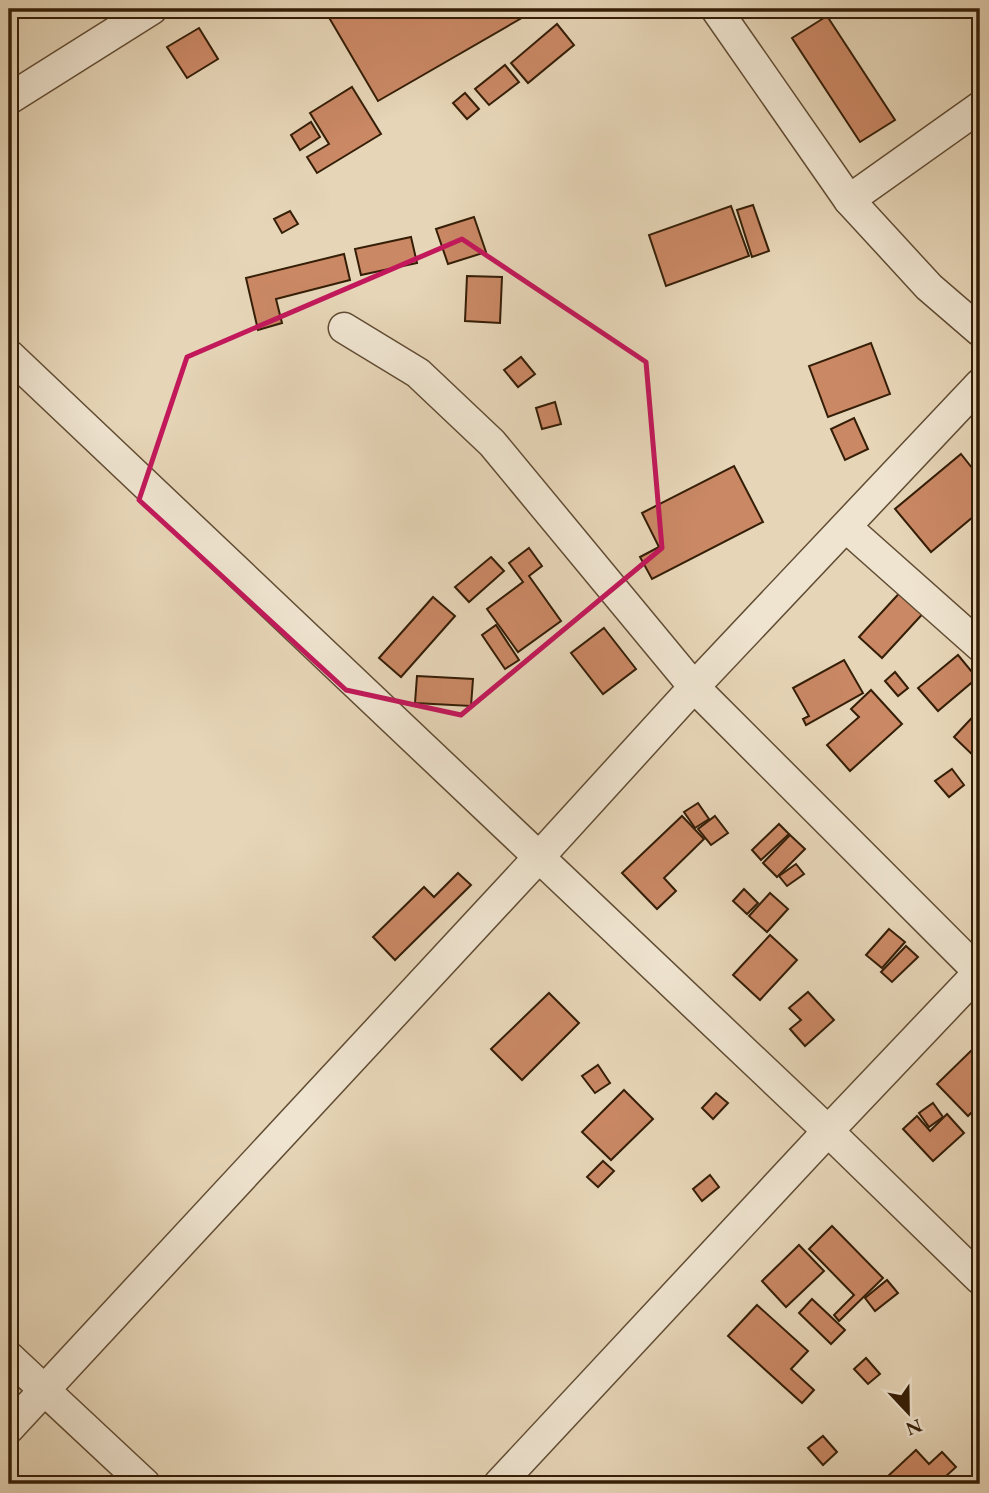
<svg xmlns="http://www.w3.org/2000/svg" width="989" height="1493" font-family="'EB Garamond',serif">
<rect width="100%" height="100%" fill="#e6d5b7"/>
<filter id="stains"><feTurbulence type="fractalNoise" baseFrequency=".00286" numOctaves="4"/><feColorMatrix values="0 0 0 0 .2 0 0 0 0 .09 0 0 0 0 .02 0 0 0 .5 -.17"/></filter>
<radialGradient id="worn" r=".72"><stop offset=".6" stop-color="#630" stop-opacity="0"/><stop offset="1" stop-color="#630" stop-opacity=".3"/></radialGradient>
<g fill="#ca8865" stroke="#351e07" stroke-width="2">
<polygon points="324,9 523,9 527,15 378,101"/>
<polygon points="827,16 895,120 860,142 792,38"/>
<polygon points="557,24 574,45 528,83 511,63"/>
<polygon points="199,28 218,59 187,78 167,47"/>
<polygon points="505,65 519,82 489,105 475,89"/>
<polygon points="352,87 381,134 317,173 307,157 329,144 310,113"/>
<polygon points="465,93 479,109 467,119 453,103"/>
<polygon points="311,122 320,137 300,150 291,135"/>
<polygon points="753,205 769,251 752,257 737,210"/>
<polygon points="731,206 749,256 666,286 649,235"/>
<polygon points="290,211 298,224 282,233 274,219"/>
<polygon points="474,217 486,252 448,264 436,229"/>
<polygon points="411,237 417,263 361,275 355,249"/>
<polygon points="344,254 350,280 276,299 282,323 258,330 246,278"/>
<polygon points="467,276 502,277 500,323 465,321"/>
<polygon points="871,343 890,394 828,417 809,366"/>
<polygon points="521,357 535,374 518,387 504,370"/>
<polygon points="555,402 561,424 542,429 536,408"/>
<polygon points="854,418 868,449 845,460 831,429"/>
<polygon points="961,454 980,478 980,511 931,552 895,509"/>
<polygon points="734,466 763,522 652,579 640,557 659,547 642,513"/>
<polygon points="529,548 542,566 529,576 561,621 518,652 487,609 523,582 509,563"/>
<polygon points="491,557 504,571 469,602 455,587"/>
<polygon points="905,587 928,608 882,658 859,637"/>
<polygon points="433,597 455,616 401,677 379,658"/>
<polygon points="496,625 519,660 505,669 482,635"/>
<polygon points="604,628 636,669 603,694 571,653"/>
<polygon points="958,655 977,678 938,711 918,688"/>
<polygon points="844,660 863,693 806,725 803,719 809,716 793,688"/>
<polygon points="895,672 908,688 898,696 885,681"/>
<polygon points="417,676 473,679 471,706 415,703"/>
<polygon points="871,690 902,724 850,771 827,745 859,717 851,709"/>
<polygon points="980,709 980,762 954,737"/>
<polygon points="952,769 964,785 949,797 935,781"/>
<polygon points="698,803 709,819 695,828 684,812"/>
<polygon points="682,816 704,839 664,878 676,891 657,909 622,873"/>
<polygon points="715,816 728,833 711,845 698,829"/>
<polygon points="779,824 789,834 761,860 752,850"/>
<polygon points="790,835 805,849 777,877 763,863"/>
<polygon points="796,864 804,874 787,886 779,876"/>
<polygon points="458,873 471,885 395,960 373,937 424,887 434,897"/>
<polygon points="744,889 758,903 747,914 733,901"/>
<polygon points="770,893 788,909 767,932 749,916"/>
<polygon points="889,929 905,942 882,968 866,955"/>
<polygon points="770,935 797,960 760,1000 733,975"/>
<polygon points="906,946 918,957 892,982 881,972"/>
<polygon points="808,992 834,1020 805,1046 790,1029 801,1020 789,1008"/>
<polygon points="549,993 579,1023 522,1080 491,1049"/>
<polygon points="980,1042 980,1104 968,1116 937,1084"/>
<polygon points="598,1065 610,1083 595,1093 582,1076"/>
<polygon points="624,1090 653,1119 611,1160 582,1132"/>
<polygon points="716,1093 728,1103 713,1119 702,1108"/>
<polygon points="933,1103 943,1117 929,1127 919,1113"/>
<polygon points="947,1114 964,1133 933,1161 903,1129 917,1116 930,1131"/>
<polygon points="603,1161 614,1171 598,1187 587,1177"/>
<polygon points="710,1175 719,1187 702,1201 693,1189"/>
<polygon points="832,1226 883,1278 839,1321 834,1315 854,1295 809,1249"/>
<polygon points="799,1245 824,1271 786,1307 762,1281"/>
<polygon points="887,1280 898,1293 875,1311 865,1298"/>
<polygon points="812,1299 845,1330 831,1344 799,1313"/>
<polygon points="757,1305 808,1351 791,1369 814,1390 802,1403 728,1336"/>
<polygon points="866,1358 880,1374 868,1384 854,1369"/>
<polygon points="823,1436 837,1452 823,1465 808,1448"/>
<polygon points="916,1450 929,1464 942,1452 956,1467 945,1477 951,1484 892,1484 886,1478"/>
</g>
<g fill="none" stroke-linecap="round" stroke-linejoin="round">
<g stroke="#614c33" stroke-width="33">
<g id="minor">
<polyline points="716,9 849,200 929,287 980,331"/>
<polyline points="9,99 152,9"/>
<polyline points="849,200 980,107"/>
<polyline points="344,328 418,373 492,443 694,687 980,973"/>
<polyline points="9,355 828,1131 980,1279"/>
<polyline points="846,527 980,646"/>
<polyline points="9,1357 145,1484"/>
<polyline points="9,1428 539,857 694,687 980,384"/>
<polyline points="499,1484 828,1131 980,971"/>
</g>
</g>
<use href="#minor" stroke="#efe4d0" stroke-width="30"/>
</g>
<path fill="none" stroke="#c2185b" stroke-width="5" stroke-linejoin="round" d="M462,239l184,123 16,186 -201,167 -115,-25 -207,-190 48,-143z"/>
<rect width="989" height="1493" fill="none" stroke="#e6d5b7" stroke-width="35"/>
<rect x="10" y="10" width="968" height="1472" fill="none" stroke="#351e07" stroke-width="3.5"/>
<rect x="18" y="18" width="954" height="1458" fill="none" stroke="#351e07" stroke-width="2"/>
<g transform="translate(908 1412) rotate(158)" stroke="#efe4d0" stroke-width="5" paint-order="stroke">
<path d="M0-5L12 26L0 18L-12 26Z" fill="#351e07"/>
<text y="-10" font-size="19" font-weight="bold" text-anchor="middle" fill="#351e07">N</text>
</g>
<rect width="100%" height="100%" filter="url(#stains)"/>
<rect width="100%" height="100%" fill="url(#worn)"/>
</svg>
